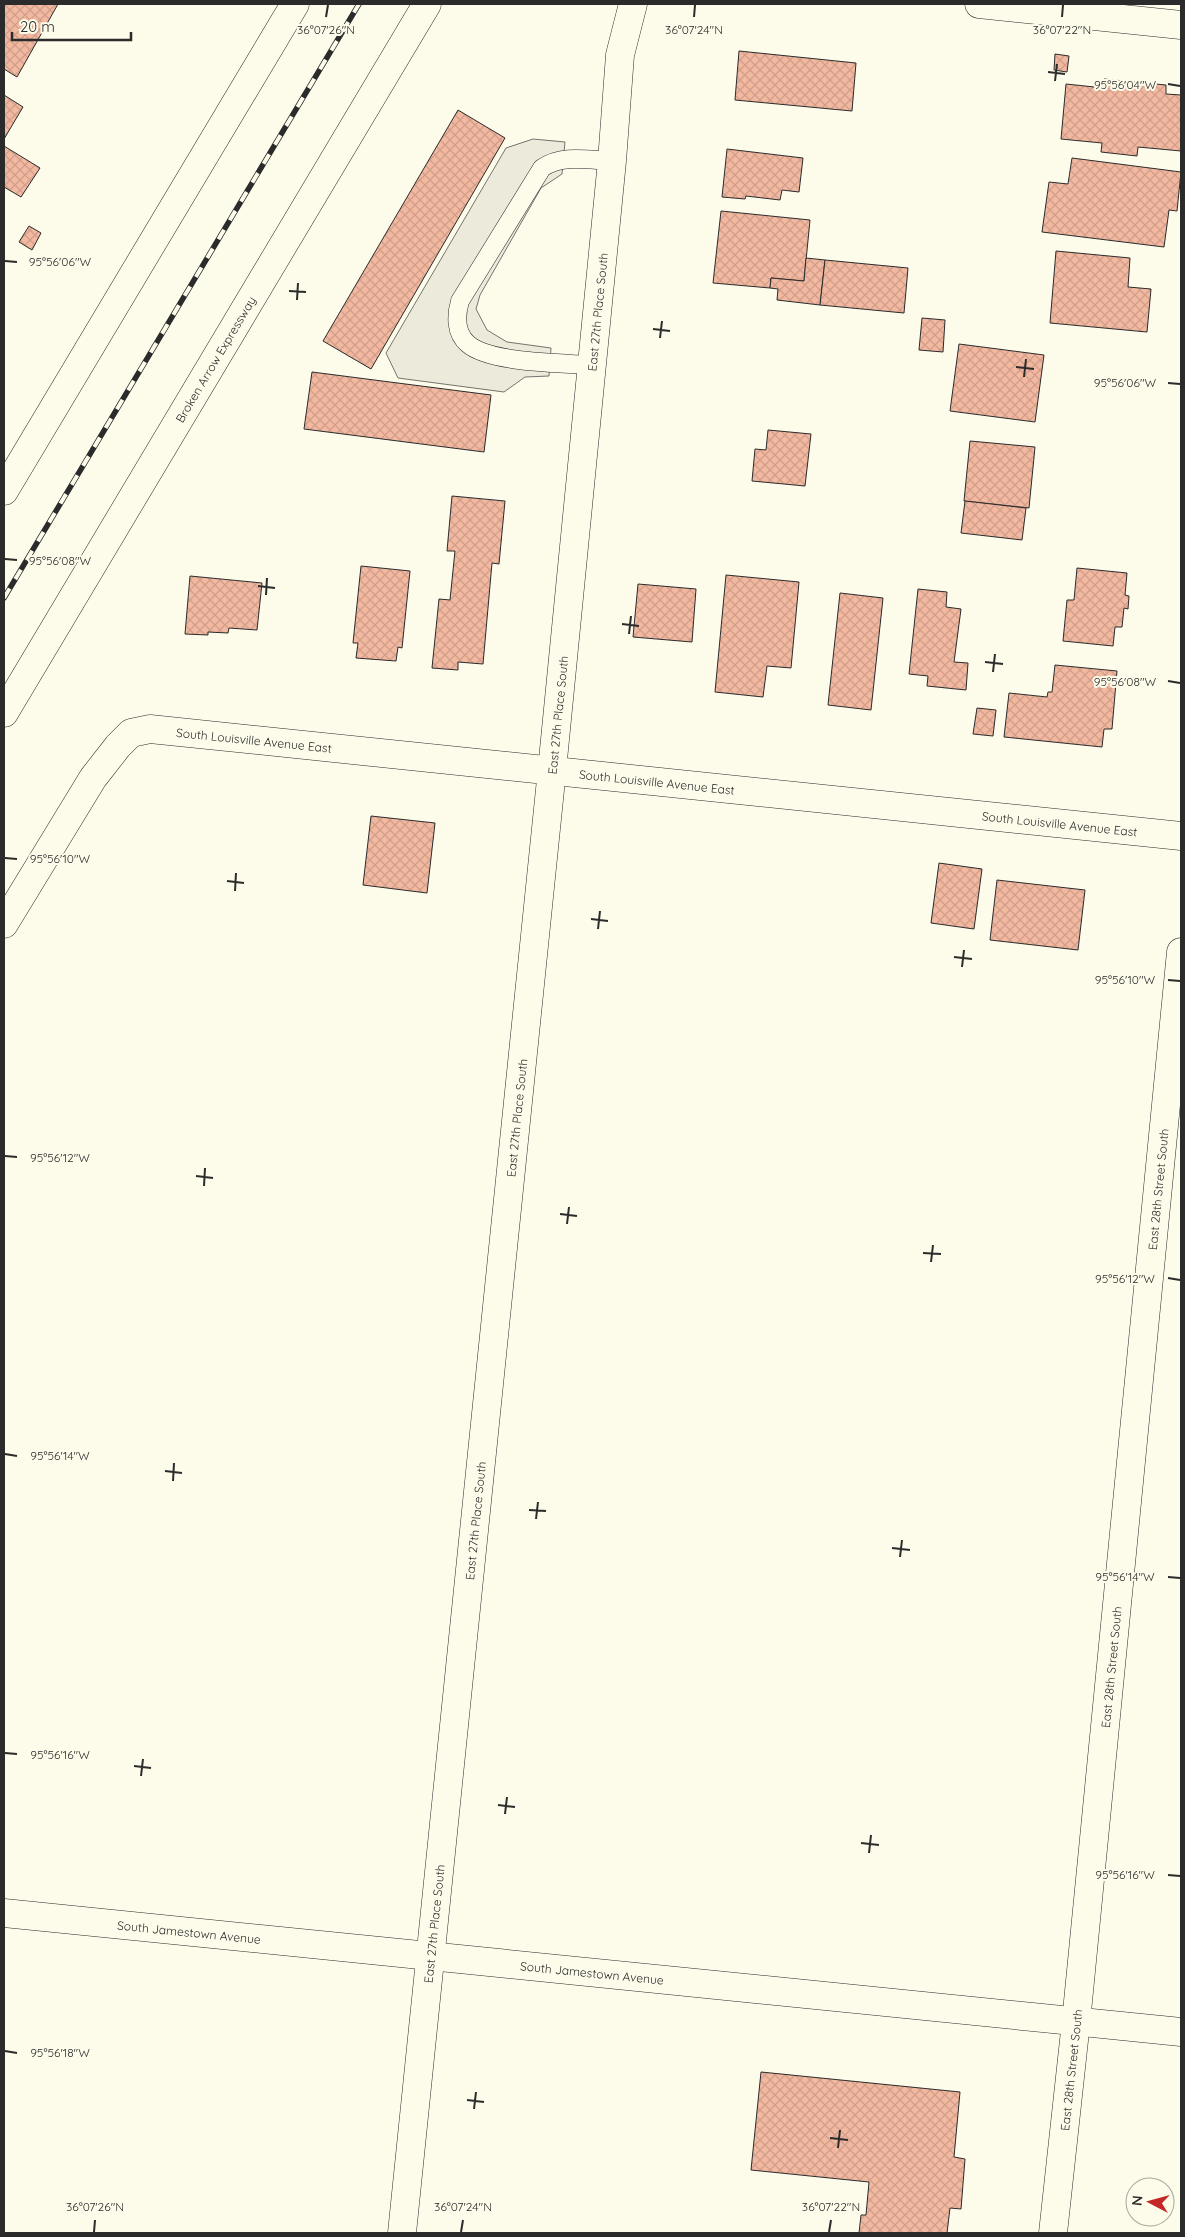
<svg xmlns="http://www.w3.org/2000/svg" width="1185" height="2237" font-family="Quicksand,sans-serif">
<defs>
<pattern id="building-cross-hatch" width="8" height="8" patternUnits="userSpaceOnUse" patternTransform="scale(1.25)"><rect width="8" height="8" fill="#f2b8a0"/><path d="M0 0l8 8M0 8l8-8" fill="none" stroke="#d09e8a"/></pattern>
</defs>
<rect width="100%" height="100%" fill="#fdfbea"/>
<polygon fill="#eceadb" stroke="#74746e" points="533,139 565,142 562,174 541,188 480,295 476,309 487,330 507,342 551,348 549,376 525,377 504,392 398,378 386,353 506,148"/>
<g fill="url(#building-cross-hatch)" stroke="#2b2b2b">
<polygon points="4,4 58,4 17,77 4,69"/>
<polygon points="739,51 856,63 852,111 735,100"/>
<polygon points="1055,54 1069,56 1067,72 1054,70"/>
<polygon points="1104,79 1166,85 1166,94 1181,95 1181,151 1138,147 1137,156 1101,152 1102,143 1061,139 1066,84 1104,88"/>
<polygon points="4,95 23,107 4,139"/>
<polygon points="458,110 505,138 371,369 323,341"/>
<polygon points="4,146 40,168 21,197 4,187"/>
<polygon points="727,149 803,158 799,192 782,190 780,200 746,196 745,199 722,197"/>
<polygon points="1072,158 1181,172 1177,211 1169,210 1164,247 1042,232 1049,182 1068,184"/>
<polygon points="721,211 810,220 804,281 771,278 770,288 713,283"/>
<polygon points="29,226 41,233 32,250 19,242"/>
<polygon points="1056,251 1130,258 1128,287 1151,289 1147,332 1050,323"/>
<polygon points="806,258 825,260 820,305 777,300 778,289 770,288 771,278 804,281"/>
<polygon points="825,260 908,268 904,313 820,305"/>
<polygon points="922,318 945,320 943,352 919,350"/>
<polygon points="959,344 1044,355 1035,422 950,411"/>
<polygon points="312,372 491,395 484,452 304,429"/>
<polygon points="768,430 811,434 805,486 752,481 755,449 766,450"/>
<polygon points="970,441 1035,447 1029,508 964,501"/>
<polygon points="452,496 505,501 499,564 492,563 483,664 458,662 458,670 432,668 439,599 450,600 455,551 447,551"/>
<polygon points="965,501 1026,508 1022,540 961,533"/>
<polygon points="361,566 410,571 402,648 398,647 396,661 356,658 358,643 353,643"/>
<polygon points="1077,568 1127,573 1125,595 1129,596 1128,609 1124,608 1122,627 1115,627 1113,646 1063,641 1067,600 1074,600"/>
<polygon points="726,575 799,582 791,668 767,666 763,697 715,692"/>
<polygon points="190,576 262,583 257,630 229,628 228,633 208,632 208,635 185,634"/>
<polygon points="638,584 696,589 692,642 633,637"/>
<polygon points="918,589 947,592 946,607 961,609 954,662 968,663 966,690 927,686 928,676 909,674"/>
<polygon points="840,593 883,598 871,710 828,705"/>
<polygon points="1055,665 1117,671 1112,729 1104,729 1102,747 1004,737 1009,693 1047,697 1048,692 1052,692"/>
<polygon points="977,708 996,710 993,736 973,734"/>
<polygon points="371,816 435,823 427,893 363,885"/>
<polygon points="939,863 982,869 974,929 931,923"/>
<polygon points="997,880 1085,890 1078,950 990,940"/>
<polygon points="761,2072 960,2092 954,2157 965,2159 961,2209 950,2208 947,2233 859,2233 861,2215 866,2215 869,2182 751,2170"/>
</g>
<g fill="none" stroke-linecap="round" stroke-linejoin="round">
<g stroke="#2b2b2b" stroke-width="19">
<path id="lane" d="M591,365c-31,-2 -101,-2 -123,-21 -13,-11 -12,-29 -8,-43l82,-133c20,-14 46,-8 70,-7"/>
</g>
<g stroke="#2b2b2b" stroke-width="29">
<g id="street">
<polyline points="979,4 1181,25"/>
<path id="s1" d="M4,924l89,-146 25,-32 13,-13 19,-4 1031,107"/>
<path id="s2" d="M4,1913l1177,119"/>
<path id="s3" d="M402,2233l150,-1463 60,-609 8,-106 13,-51"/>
<path id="s4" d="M1053,2233l23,-211 105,-1070"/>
</g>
</g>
<g stroke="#2b2b2b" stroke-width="29">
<g id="highway">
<polyline points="4,491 295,4"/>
<path id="s5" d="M4,713l423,-709"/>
</g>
</g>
<use href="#lane" stroke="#fdfbea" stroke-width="18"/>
<use href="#street" stroke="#fdfbea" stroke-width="28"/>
<use href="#highway" stroke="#fdfbea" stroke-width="28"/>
<g stroke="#2b2b2b" stroke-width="5.5">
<polyline id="rail" points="4,598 359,4"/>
</g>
<use href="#rail" stroke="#fdfbea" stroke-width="4" stroke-dasharray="11" stroke-linecap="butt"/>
</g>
<path fill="none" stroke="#2b2b2b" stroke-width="2" d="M326,17l2,-12M694,17l1,-12M1062,17l1,-12M1048,72l17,2M1055,81l2,-17M1168,84l12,2M5,261l12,1M289,291l17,1M297,300l1,-17M653,329l17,2M660,338l2,-17M1016,367l18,2M1024,377l2,-18M1168,383l12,1M5,559l12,1M258,586l17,2M266,595l1,-17M622,624l17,2M629,634l2,-18M985,662l18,2M993,672l2,-18M1168,681l12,2M5,858l12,1M227,881l17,2M235,891l1,-18M591,919l17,2M598,929l2,-18M954,957l18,2M962,967l2,-17M1168,980l12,1M5,1156l12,1M196,1176l17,2M204,1186l1,-18M560,1214l17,2M567,1224l2,-17M923,1253l18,1M931,1262l2,-17M1168,1278l12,2M5,1454l12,2M165,1471l17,2M173,1481l1,-18M529,1510l17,1M536,1519l2,-17M892,1548l18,2M900,1557l2,-17M1168,1577l12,1M5,1753l12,1M134,1766l17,2M141,1776l2,-17M498,1805l17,2M505,1814l2,-17M861,1843l18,2M869,1853l2,-18M1168,1875l12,1M5,2051l12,2M467,2100l17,2M474,2109l2,-17M830,2138l18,2M838,2148l2,-18M94,2232l1,-12M461,2232l2,-12M829,2232l2,-12"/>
<g text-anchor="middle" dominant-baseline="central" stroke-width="4" stroke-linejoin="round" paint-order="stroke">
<g font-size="12" fill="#2b2b2b" stroke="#fdfbea">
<text stroke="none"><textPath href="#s3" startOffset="1931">East 27th Place South</textPath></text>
<text stroke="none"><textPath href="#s5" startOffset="412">Broken Arrow Expressway</textPath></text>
<text stroke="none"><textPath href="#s3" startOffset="1526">East 27th Place South</textPath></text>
<text stroke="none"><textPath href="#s1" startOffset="354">South Louisville Avenue East</textPath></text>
<text stroke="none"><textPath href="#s1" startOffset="759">South Louisville Avenue East</textPath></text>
<text stroke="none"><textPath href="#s1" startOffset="1164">South Louisville Avenue East</textPath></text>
<text stroke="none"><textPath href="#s3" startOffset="1121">East 27th Place South</textPath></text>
<text stroke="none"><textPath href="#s4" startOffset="1049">East 28th Street South</textPath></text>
<text stroke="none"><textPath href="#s3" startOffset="716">East 27th Place South</textPath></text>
<text stroke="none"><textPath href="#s4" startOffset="569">East 28th Street South</textPath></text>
<text stroke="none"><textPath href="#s3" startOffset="311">East 27th Place South</textPath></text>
<text stroke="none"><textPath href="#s2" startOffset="186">South Jamestown Avenue</textPath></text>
<text stroke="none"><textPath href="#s2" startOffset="591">South Jamestown Avenue</textPath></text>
<text stroke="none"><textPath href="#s4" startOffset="164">East 28th Street South</textPath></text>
</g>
</g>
<g font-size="12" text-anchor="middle" fill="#2b2b2b" stroke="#fdfbea" stroke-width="4" stroke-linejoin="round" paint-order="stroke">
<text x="326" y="34">36°07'26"N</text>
<text x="694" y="34">36°07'24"N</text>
<text x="1062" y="34">36°07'22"N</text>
<text x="1125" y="89">95°56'04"W</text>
<text x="60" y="266">95°56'06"W</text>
<text x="1125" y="387">95°56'06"W</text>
<text x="60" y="565">95°56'08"W</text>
<text x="1125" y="686">95°56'08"W</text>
<text x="60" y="863">95°56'10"W</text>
<text x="1125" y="984">95°56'10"W</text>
<text x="60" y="1162">95°56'12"W</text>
<text x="1125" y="1283">95°56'12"W</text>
<text x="60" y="1460">95°56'14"W</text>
<text x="1125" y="1581">95°56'14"W</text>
<text x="60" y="1759">95°56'16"W</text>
<text x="1125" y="1879">95°56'16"W</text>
<text x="60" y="2057">95°56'18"W</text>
<text x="95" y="2211">36°07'26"N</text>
<text x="463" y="2211">36°07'24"N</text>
<text x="831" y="2211">36°07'22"N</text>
</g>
<rect width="1185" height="2237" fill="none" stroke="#2b2b2b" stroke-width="10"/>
<g transform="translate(1150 2202) rotate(276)"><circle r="24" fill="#fdfbea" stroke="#a9a89e"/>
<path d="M0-4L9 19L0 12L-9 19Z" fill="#c62828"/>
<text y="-8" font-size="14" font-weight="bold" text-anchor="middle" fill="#2b2b2b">N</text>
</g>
<path d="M12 32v8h119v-8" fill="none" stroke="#2b2b2b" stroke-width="2.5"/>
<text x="20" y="32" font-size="15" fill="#2b2b2b" stroke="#fdfbea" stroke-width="4" paint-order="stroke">20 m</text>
</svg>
